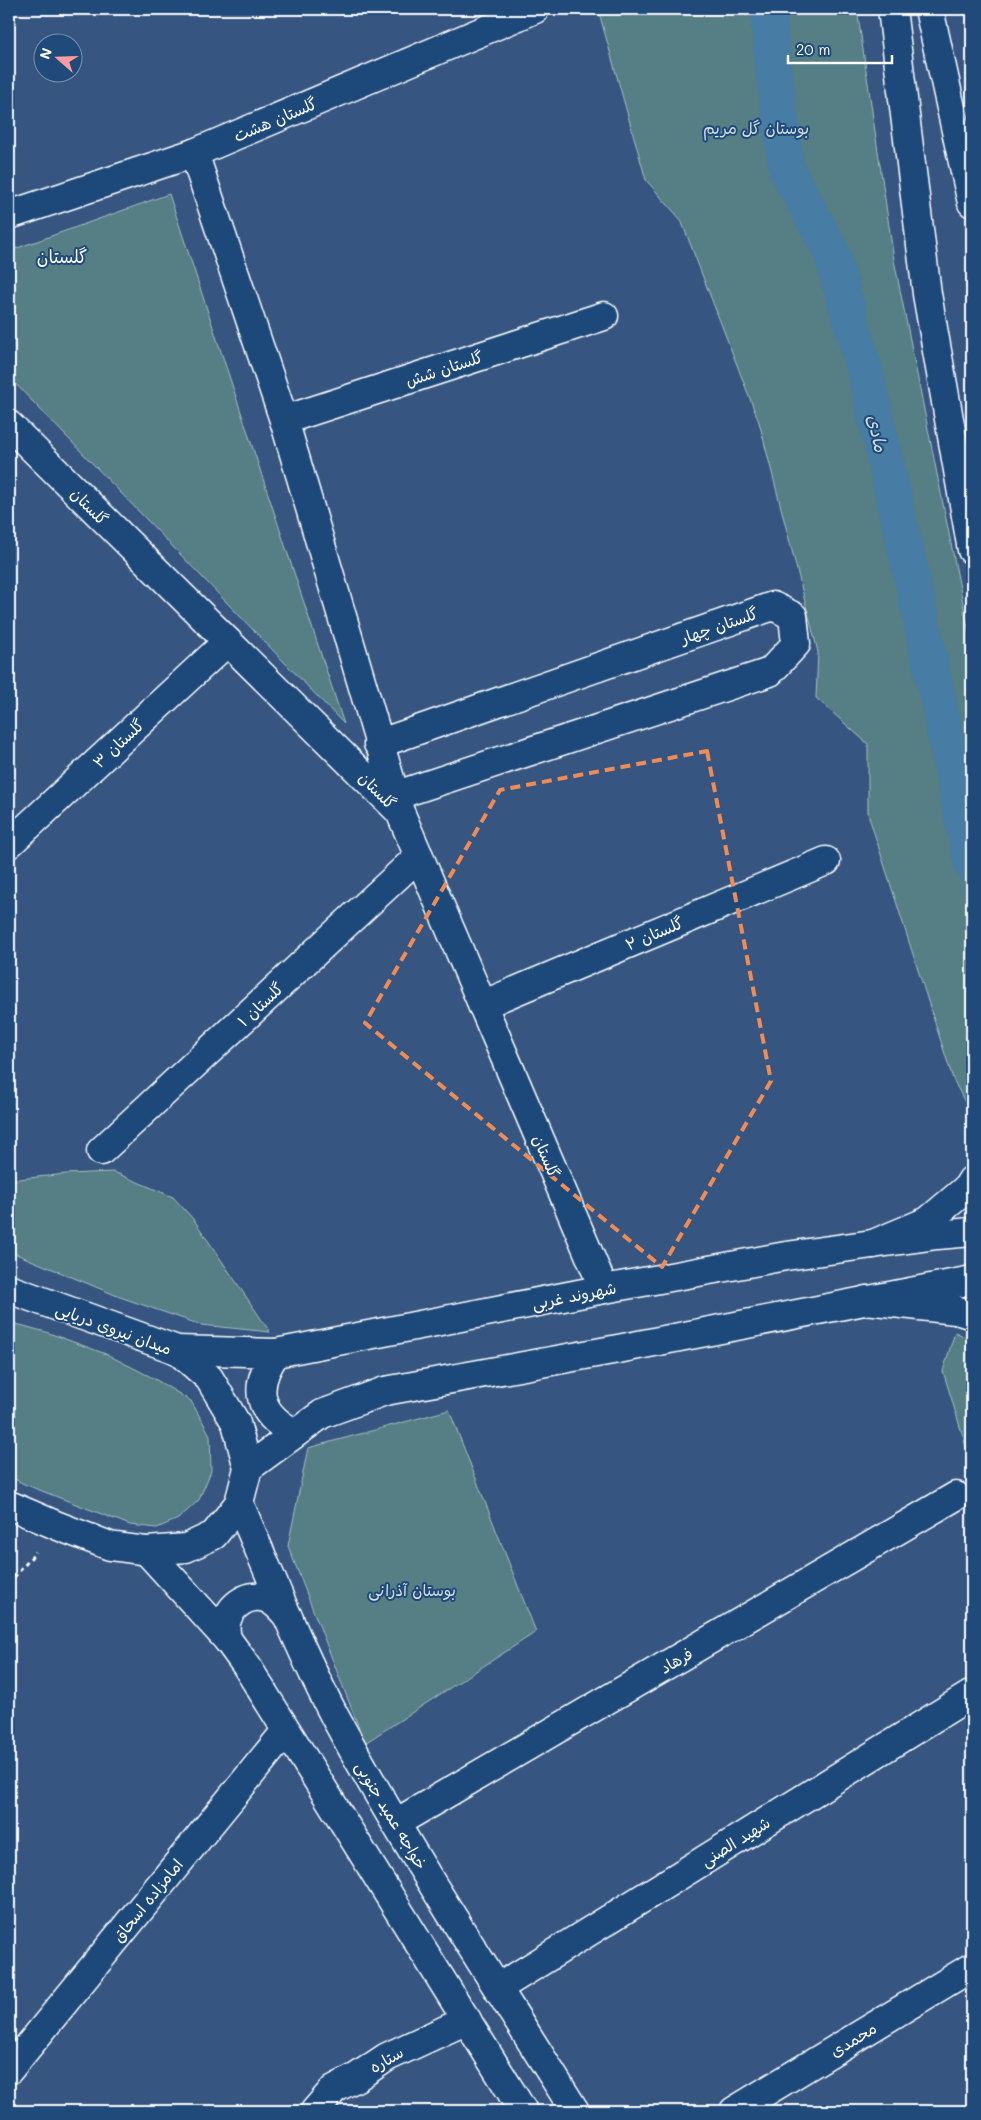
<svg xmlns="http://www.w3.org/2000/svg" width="981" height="2120" font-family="Mali,'Playpen Sans Arabic',sans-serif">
<rect width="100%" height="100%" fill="#365681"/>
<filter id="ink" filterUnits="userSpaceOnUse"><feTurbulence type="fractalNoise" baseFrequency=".02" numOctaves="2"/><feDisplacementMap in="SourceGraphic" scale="10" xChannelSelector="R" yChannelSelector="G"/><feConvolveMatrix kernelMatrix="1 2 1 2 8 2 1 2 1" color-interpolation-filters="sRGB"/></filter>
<g filter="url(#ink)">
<g fill="#547e85" stroke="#aabec2">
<polygon points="598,9 857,9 894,260 972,648 972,1116 953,1079 868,814 868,744 816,698 818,652 759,422 681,220 646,180"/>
<polygon points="169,194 344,724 9,377 9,251"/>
<polygon points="114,1172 173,1197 194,1220 270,1332 201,1325 120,1297 9,1251 9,1180 66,1174"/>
<polygon points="9,1322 46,1332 106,1354 153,1378 191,1401 210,1435 211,1471 199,1500 178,1519 157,1528 130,1525 24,1484 9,1476"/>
<polygon points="955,1332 972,1340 972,1466 943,1371"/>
<polygon points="449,1410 536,1632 365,1743 288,1546 308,1448"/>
</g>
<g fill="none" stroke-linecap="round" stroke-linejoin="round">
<polyline stroke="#477ba4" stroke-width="36" points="768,9 773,67 787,170 831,251 866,375 920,614 972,865"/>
<g stroke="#fff" stroke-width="31">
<g id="minor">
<polyline points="194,153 284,420 399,809"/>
<polyline points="9,215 194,153 535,9"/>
<polyline points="284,420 604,316"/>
<polyline points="9,425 400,812 604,1289"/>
<polyline points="378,744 773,606 793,616 796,644 770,672 394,796"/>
<polyline points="9,844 227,642"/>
<polyline points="482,1005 826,861"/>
<polyline points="101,1151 419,856"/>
<polyline points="396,1823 956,1496"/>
<polyline points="498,1988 972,1694"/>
<polyline points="9,2070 286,1731"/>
<polyline points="315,2111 334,2089 357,2077 387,2057 467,2020"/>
<polyline points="734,2111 972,1967"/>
</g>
</g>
<g stroke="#fff" stroke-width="31">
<g id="major">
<polyline points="9,1289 177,1350 209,1378 236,1423 248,1468 239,1503 214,1535 186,1548 147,1551 110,1546 58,1526 9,1505"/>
<polyline points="177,1350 276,1353 604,1289 786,1256 937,1235 972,1232"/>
<path d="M276,1353c-24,34 -19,61 19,80"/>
<polyline points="248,1468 322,1414 385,1391 618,1349 972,1280"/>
<path d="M239,1503c31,71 60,145 96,214 73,135 159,264 240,394"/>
<polyline points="147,1551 227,1639 246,1665 523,2111"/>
<path d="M227,1639c-1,-5 -2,-11 -1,-16 4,-18 24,-32 42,-24 9,4 15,12 21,19"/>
</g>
</g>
<g stroke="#fff" stroke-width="31">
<g id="highway">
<polyline points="892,9 927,294 972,550"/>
<polyline points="929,9 972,203"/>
<polyline points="873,1244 928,1221 967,1188 972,1180"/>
<polyline points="866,1300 956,1310 972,1315"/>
</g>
</g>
<polyline stroke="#fff" stroke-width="3" stroke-dasharray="4 4" stroke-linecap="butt" points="9,1583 36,1552"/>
<use href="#minor" stroke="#1f4a7a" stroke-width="28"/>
<use href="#major" stroke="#1f4a7a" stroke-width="28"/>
<use href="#highway" stroke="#1f4a7a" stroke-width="28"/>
</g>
</g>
<path fill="none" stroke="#ef8b55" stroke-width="4" stroke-dasharray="10 6" stroke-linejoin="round" d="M707,751l64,330 -109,186 -297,-244 135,-233z"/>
<g text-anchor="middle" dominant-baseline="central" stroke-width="4" stroke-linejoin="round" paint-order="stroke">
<g font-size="16" fill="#fff" stroke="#1f4a7a">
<text transform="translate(275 119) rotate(-23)">گلستان هشت</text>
<text transform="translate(444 368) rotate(-18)">گلستان شش</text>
<text transform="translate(90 506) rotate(45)">گلستان</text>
<text transform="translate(719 625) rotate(-19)">گلستان چهار</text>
<text transform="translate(118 743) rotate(-43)">گلستان ۳</text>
<text transform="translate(378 790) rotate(45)">گلستان</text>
<text transform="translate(654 933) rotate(-23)">گلستان ۲</text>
<text transform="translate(260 1004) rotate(-43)">گلستان ۱</text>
<text transform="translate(547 1156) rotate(67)">گلستان</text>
<text transform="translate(574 1295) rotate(-11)">شهروند غربی</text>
<text transform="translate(114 1328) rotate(20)">میدان نیروی دریایی</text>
<text transform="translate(676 1660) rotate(-30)">فرهاد</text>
<text transform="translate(392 1815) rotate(59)">خواجه عمید جنوبی</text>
<text transform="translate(735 1841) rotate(-32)">شهید الصنی</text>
<text transform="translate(147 1900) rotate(-51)">امامزاده اسحاق</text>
<text transform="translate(853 2039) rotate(-31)">محمدی</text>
<text transform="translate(386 2059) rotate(-30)">ستاره</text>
</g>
<g font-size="16" fill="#d4dfe0" stroke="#1f4a7a">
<text x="756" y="127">بوستان گل مریم</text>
<text x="412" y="1589">بوستان آذرانی</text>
</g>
<g font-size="18" fill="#fff" stroke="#1f4a7a">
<text x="62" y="256">گلستان</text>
</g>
<g font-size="18" font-style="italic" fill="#d1dee8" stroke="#1f4a7a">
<text transform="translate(878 433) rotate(78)">مادی</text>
</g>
</g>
<rect width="981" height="2120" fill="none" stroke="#1f4a7a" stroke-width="30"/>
<rect x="15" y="15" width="951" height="2090" fill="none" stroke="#fff" stroke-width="2" filter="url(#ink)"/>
<g transform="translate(58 58) rotate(290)"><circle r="24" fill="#1f4a7a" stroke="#7992af"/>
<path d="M0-4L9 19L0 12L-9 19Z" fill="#ff9aa2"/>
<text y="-8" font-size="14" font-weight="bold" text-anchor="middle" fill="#ffffff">N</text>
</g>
<path d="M788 55v8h104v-8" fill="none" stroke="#ffffff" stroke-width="2.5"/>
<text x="796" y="55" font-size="15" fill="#ffffff" stroke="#1f4a7a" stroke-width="4" paint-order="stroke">20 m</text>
</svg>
